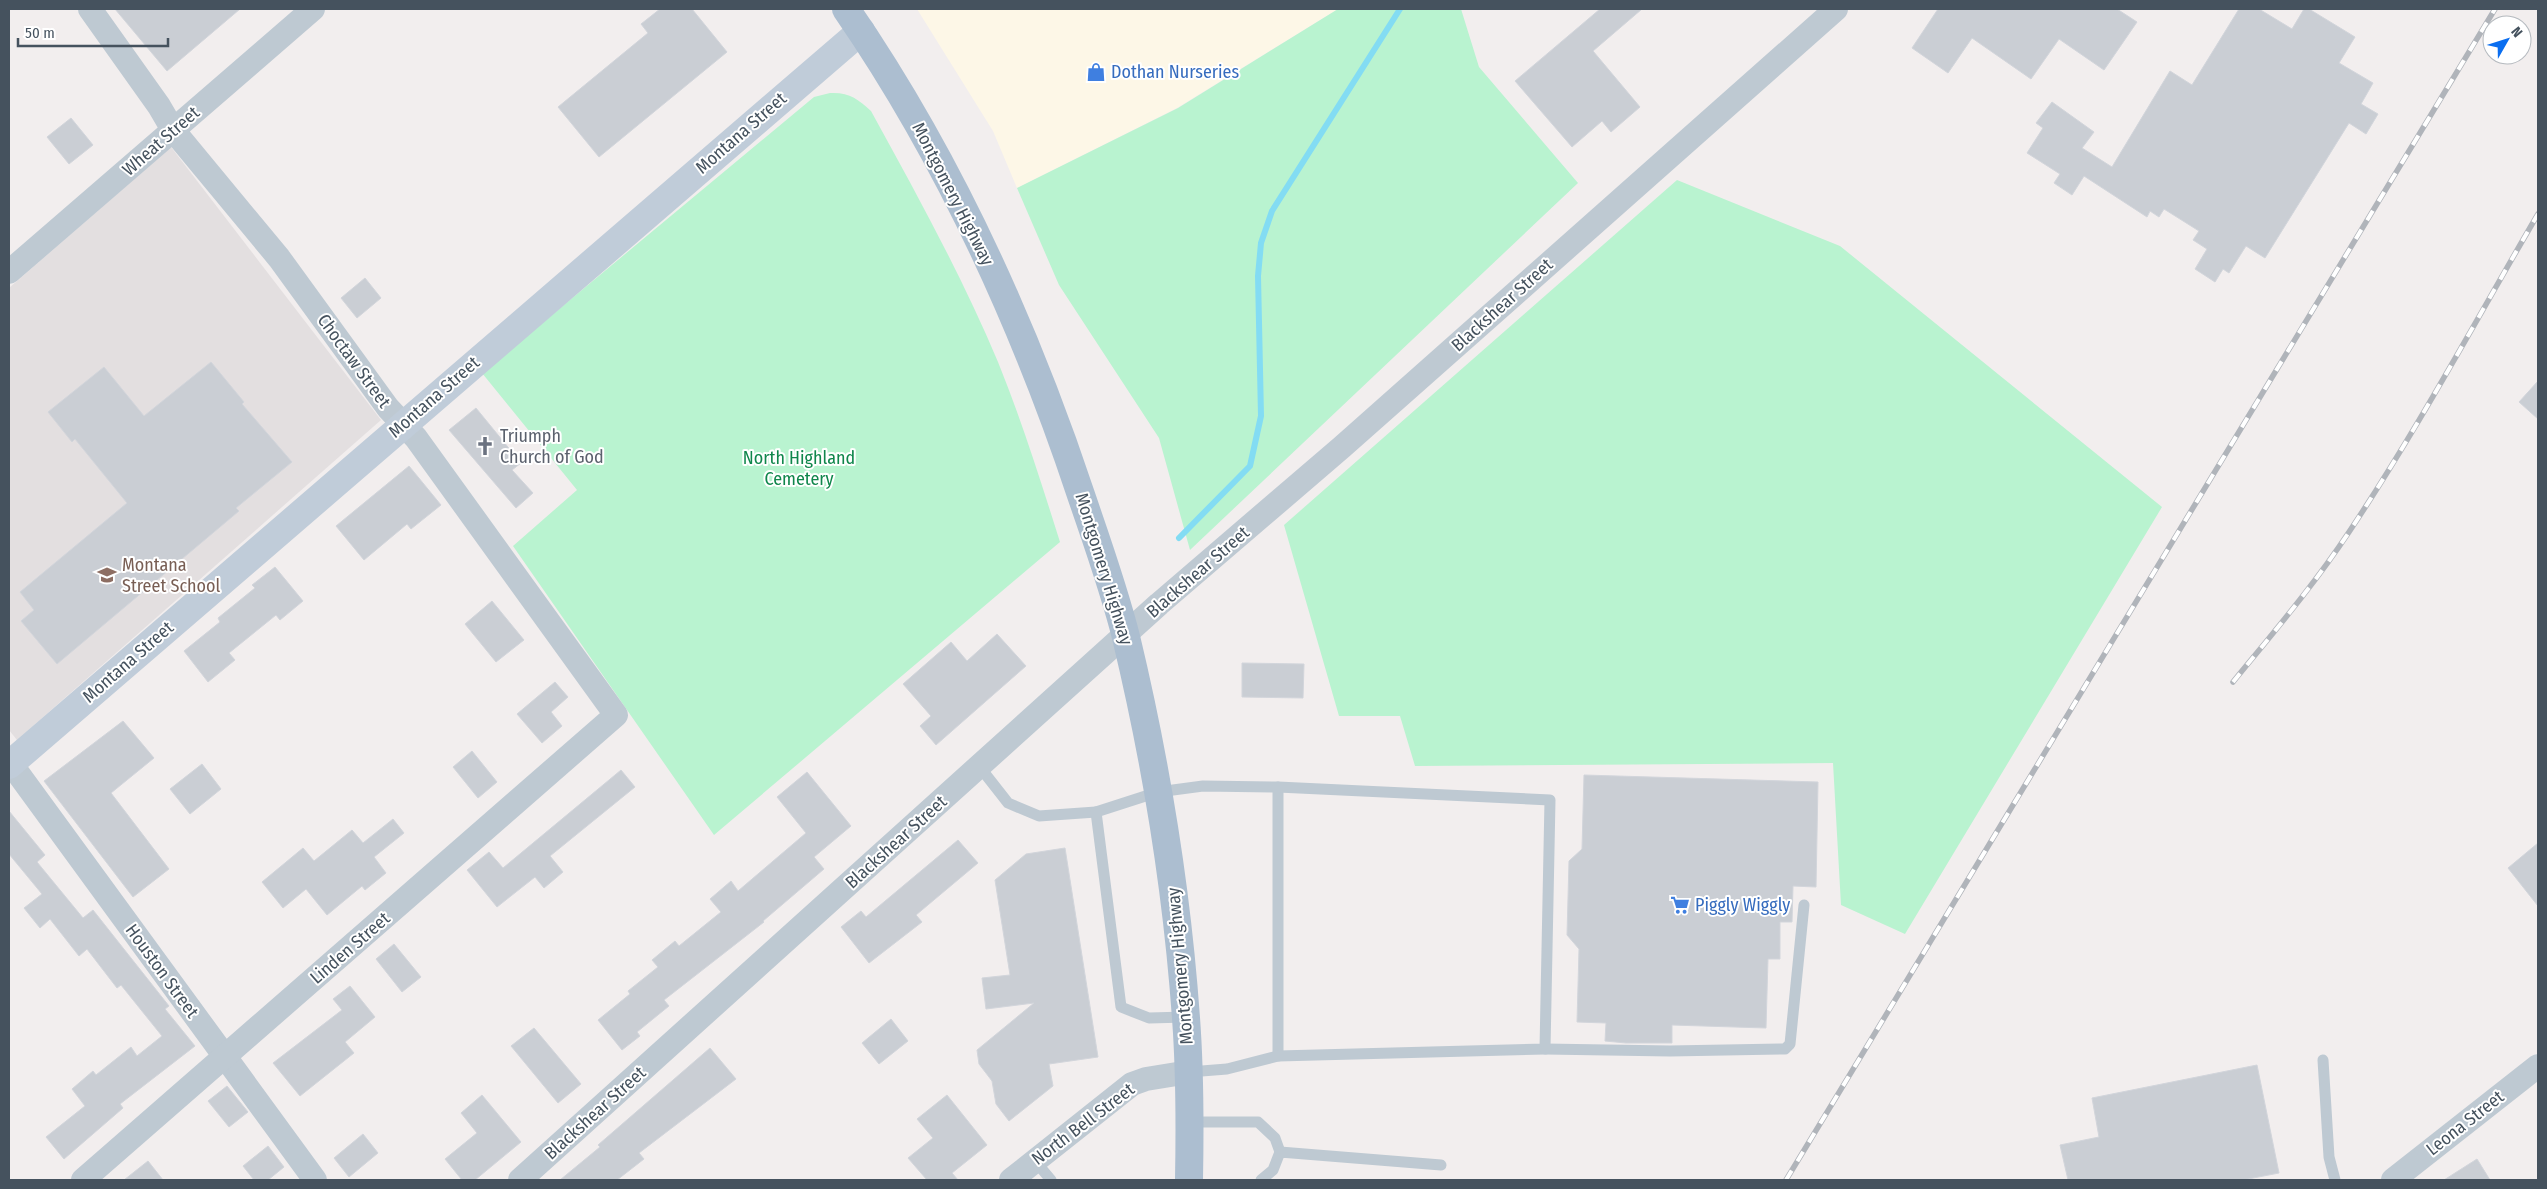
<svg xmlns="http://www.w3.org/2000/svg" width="2547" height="1189" font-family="'Fira Sans Condensed',sans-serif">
<rect width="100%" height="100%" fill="#f2eeee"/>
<polygon fill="#fdf7e7" points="917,9 1338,9 1177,108 1017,188 993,131"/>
<polygon fill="#e3dfe0" points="171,147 381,420 17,740 9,730 9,288"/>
<g fill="#b9f3d0">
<polygon points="1338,9 1461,9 1479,67 1578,183 1190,550 1159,438 1059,285 1017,188 1178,108"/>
<path d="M830,93c19,-1 28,6 41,18 45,82 91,165 127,251 24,59 43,120 62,180l-346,293 -201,-289 64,-56 -95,-117 332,-276z"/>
<polygon points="1677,180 1840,246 2162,507 1905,934 1841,905 1833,763 1415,766 1400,716 1339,716 1284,525"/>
</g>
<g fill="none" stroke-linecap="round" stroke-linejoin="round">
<polyline stroke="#83dcf3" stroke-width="6" points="1179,538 1250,466 1261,416 1258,276 1261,243 1272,211 1400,9"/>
</g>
<g fill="#caced4" stroke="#d2d5db">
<polygon points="115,9 240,9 167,71"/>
<polygon points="660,9 692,9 727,52 599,157 558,107 648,33 641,24"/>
<polygon points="1600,9 1642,9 1593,51 1640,107 1611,132 1602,121 1572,147 1515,81"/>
<polygon points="1938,9 2117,9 2137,22 2104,70 2059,39 2031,79 1972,38 1948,73 1912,48"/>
<polygon points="2239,9 2259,9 2292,29 2304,9 2309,9 2355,37 2339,63 2373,83 2361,104 2378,114 2366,134 2349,123 2265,258 2246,246 2229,273 2223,269 2215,282 2195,269 2207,249 2193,240 2199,231 2164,209 2159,217 2150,211 2147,217 2084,176 2072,195 2054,183 2060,174 2027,153 2043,128 2036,123 2052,102 2094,132 2082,148 2112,167 2170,71 2192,85"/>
<polygon points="71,118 93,145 69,164 47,137"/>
<polygon points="365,278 381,298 357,318 341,298"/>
<polygon points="211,362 244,402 242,404 292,462 236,508 239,511 57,664 21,621 34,610 20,592 127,503 75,439 72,442 48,412 104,367 144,416"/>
<polygon points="2538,381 2538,419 2519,402"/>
<polygon points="476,408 521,463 512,470 533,493 516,508 449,430"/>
<polygon points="409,466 441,505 411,529 407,524 364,560 336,526"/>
<polygon points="275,567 303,601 280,620 276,615 229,653 235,660 208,682 184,651 220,622 218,618 255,588 252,585"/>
<polygon points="492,601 524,640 496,662 465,624"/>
<polygon points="997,634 1026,666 936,745 920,726 931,716 903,684 951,642 967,661"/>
<polygon points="1242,663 1304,664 1303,698 1242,697"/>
<polygon points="555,682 568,697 551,712 562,726 542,743 517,714"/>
<polygon points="123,721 154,758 111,793 169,869 133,897 44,781"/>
<polygon points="472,751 497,782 478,798 453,767"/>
<polygon points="202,764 221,789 190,814 170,789"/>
<polygon points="621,770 635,787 550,856 563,872 544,888 535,877 497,907 467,870 489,852 503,868"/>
<polygon points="807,772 851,826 814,857 824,869 763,921 764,922 664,1000 669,1006 637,1032 640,1036 622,1050 598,1020 630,994 628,991 658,967 652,960 675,941 679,946 721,912 710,899 731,881 738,891 806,833 777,797"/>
<polygon points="1584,775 1818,782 1816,887 1793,886 1792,922 1780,922 1780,959 1768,959 1766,1028 1672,1025 1672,1043 1626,1043 1605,1041 1606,1023 1577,1022 1579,949 1567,935 1569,861 1582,849"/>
<polygon points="9,811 45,855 37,862 83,918 93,910 169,1006 165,1009 195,1046 120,1104 123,1108 64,1159 46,1137 85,1106 72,1089 93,1071 96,1075 131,1047 137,1056 162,1036 121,985 117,988 87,949 79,956 50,919 40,928 24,908 42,894 9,854"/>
<polygon points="393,819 404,833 374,857 386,873 365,890 362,886 327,915 306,889 283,908 262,882 303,848 314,861 352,830 363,843"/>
<polygon points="958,840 978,863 916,915 922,922 869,963 841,927 861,911 866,917"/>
<polygon points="2538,843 2538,906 2508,868"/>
<polygon points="1065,848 1098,1057 1049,1064 1053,1086 1009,1121 996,1104 992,1081 979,1064 977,1050 1034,1003 986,1009 982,978 1010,975 995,880 1026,854"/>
<polygon points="394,944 421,977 402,992 376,959"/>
<polygon points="350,986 375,1017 345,1042 354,1053 300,1096 273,1063 342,1010 333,999"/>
<polygon points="891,1019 908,1041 879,1064 862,1043"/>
<polygon points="534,1028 581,1084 558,1103 511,1046"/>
<polygon points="710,1048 736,1079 639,1153 644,1159 617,1180 560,1180 600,1147 598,1145"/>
<polygon points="2257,1065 2279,1173 2243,1180 2068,1180 2060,1145 2099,1137 2092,1098"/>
<polygon points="227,1086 248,1112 229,1127 208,1101"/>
<polygon points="482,1095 521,1142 475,1180 462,1180 445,1159 477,1133 461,1113"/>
<polygon points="947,1095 987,1145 952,1173 958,1180 927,1180 908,1158 933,1138 917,1119"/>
<polygon points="363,1134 378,1153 349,1177 334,1158"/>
<polygon points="268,1146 284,1167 268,1180 254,1180 243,1166"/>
<polygon points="2477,1159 2490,1180 2444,1180"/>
<polygon points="148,1161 163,1180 124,1180"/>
</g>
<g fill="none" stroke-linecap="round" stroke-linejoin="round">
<g stroke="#bec9d2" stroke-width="11">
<polyline points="979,766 1008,803 1039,816 1096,812"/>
<polyline points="1278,787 1278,1056"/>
<polyline points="1186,1017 1149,1018 1121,1007 1096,812 1158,792 1203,786 1278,787 1550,800 1545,1049 1278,1056 1227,1069 1189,1072"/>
<polyline points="1545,1049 1670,1051 1785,1049 1790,1044 1804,905"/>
<polyline points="2323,1060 2329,1157 2335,1180"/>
<polyline points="1190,1122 1258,1122 1275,1138 1280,1152"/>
<polyline points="1035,1161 1051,1180"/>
<polyline points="1261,1180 1273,1170 1280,1152 1441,1165"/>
</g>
<g stroke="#bec9d2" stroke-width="24">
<polyline points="9,272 313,9"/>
<polyline points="9,761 315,1180"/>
<polyline points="83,1180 616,715 416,438 388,408 279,258 173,130 159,106 90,9"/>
<polyline points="520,1180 1159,604 1342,447 1836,9"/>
<polyline points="1011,1180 1132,1084 1146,1079 1189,1072"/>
<polyline points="2393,1180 2538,1066"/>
</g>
<polyline stroke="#c0ccd9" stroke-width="28" points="9,765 861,31"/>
<path stroke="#acbed0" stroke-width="28" d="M846,9c102,148 178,315 235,486 16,47 33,94 45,142 30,125 51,254 60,381 4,54 4,108 3,162"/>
<g stroke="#b0b4ba" stroke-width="5.5">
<g id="rail">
<path d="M2233,682c40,-49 81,-97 116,-150 68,-102 127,-212 189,-318"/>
<polyline points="1786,1180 2495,9"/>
</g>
</g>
<use href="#rail" stroke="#fff" stroke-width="4" stroke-dasharray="11" stroke-linecap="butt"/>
</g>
<defs>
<g id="shop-bare" transform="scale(1.5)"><path d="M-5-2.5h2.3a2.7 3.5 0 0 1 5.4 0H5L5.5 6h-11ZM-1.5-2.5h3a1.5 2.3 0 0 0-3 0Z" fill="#3f7fe0" stroke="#fff" stroke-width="2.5" paint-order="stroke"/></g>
<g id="church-bare" transform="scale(1.5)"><path d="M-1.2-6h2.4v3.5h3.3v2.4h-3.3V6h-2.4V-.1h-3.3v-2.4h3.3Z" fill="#6b7280" stroke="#fff" stroke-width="2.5" paint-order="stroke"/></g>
<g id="school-bare" transform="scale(1.5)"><path d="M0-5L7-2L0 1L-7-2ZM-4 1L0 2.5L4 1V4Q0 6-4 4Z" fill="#8d6e63" stroke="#fff" stroke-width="2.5" paint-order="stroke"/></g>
<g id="supermarket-bare" transform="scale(1.5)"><path d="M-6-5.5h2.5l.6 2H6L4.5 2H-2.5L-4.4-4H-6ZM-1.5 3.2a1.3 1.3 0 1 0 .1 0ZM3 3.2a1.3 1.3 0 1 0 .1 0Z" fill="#3f7fe0" stroke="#fff" stroke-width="2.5" paint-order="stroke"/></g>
</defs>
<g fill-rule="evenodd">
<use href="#shop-bare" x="1096" y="72"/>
<use href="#church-bare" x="485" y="446"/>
<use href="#school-bare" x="107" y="575"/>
<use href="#supermarket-bare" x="1680" y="905"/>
</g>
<g text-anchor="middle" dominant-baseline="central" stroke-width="4" stroke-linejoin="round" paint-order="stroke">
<g font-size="18" fill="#366cbe" stroke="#fff" text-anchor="start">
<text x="1111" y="72">Dothan Nurseries</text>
<text x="1695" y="905">Piggly Wiggly</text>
</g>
<g font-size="18" fill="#45525e" stroke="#fff">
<text transform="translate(741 133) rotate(-41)">Montana Street</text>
<text transform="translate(161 141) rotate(-41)">Wheat Street</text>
<text transform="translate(953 194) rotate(63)">Montgomery Highway</text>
<text transform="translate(1502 305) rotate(-42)">Blackshear Street</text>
<text transform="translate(354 361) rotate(54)">Choctaw Street</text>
<text transform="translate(434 397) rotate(-41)">Montana Street</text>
<text transform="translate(1104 569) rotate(73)">Montgomery Highway</text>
<text transform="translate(1198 572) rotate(-41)">Blackshear Street</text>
<text transform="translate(128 662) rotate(-41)">Montana Street</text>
<text transform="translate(896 842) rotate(-42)">Blackshear Street</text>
<text transform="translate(350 948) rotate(-41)">Linden Street</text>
<text transform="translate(1180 966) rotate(-95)">Montgomery Highway</text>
<text transform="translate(162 971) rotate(54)">Houston Street</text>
<text transform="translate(595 1113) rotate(-42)">Blackshear Street</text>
<text transform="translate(2465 1123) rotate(-38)">Leona Street</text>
<text transform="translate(1083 1124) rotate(-37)">North Bell Street</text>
</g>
<g font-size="18" fill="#5b616d" stroke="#fff" text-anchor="start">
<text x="500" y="436">Triumph<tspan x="500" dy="21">Church of God</tspan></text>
</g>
<g font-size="18" fill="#0f864b" stroke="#fff">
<text x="799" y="458">North Highland<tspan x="799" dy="21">Cemetery</tspan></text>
</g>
<g font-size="18" fill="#785e54" stroke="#fff" text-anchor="start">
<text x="122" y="565">Montana<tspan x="122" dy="21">Street School</tspan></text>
</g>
</g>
<rect width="2547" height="1189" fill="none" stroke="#45525e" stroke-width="20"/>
<g transform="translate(2507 40) rotate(51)"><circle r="24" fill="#ffffff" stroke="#b5babf"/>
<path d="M0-4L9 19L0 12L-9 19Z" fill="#0a6ef0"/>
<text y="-8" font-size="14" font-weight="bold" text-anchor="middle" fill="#45525e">N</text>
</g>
<path d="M18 38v8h150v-8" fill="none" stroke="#45525e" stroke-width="2.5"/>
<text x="25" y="38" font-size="15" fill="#45525e" stroke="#ffffff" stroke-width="4" paint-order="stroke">50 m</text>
</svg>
